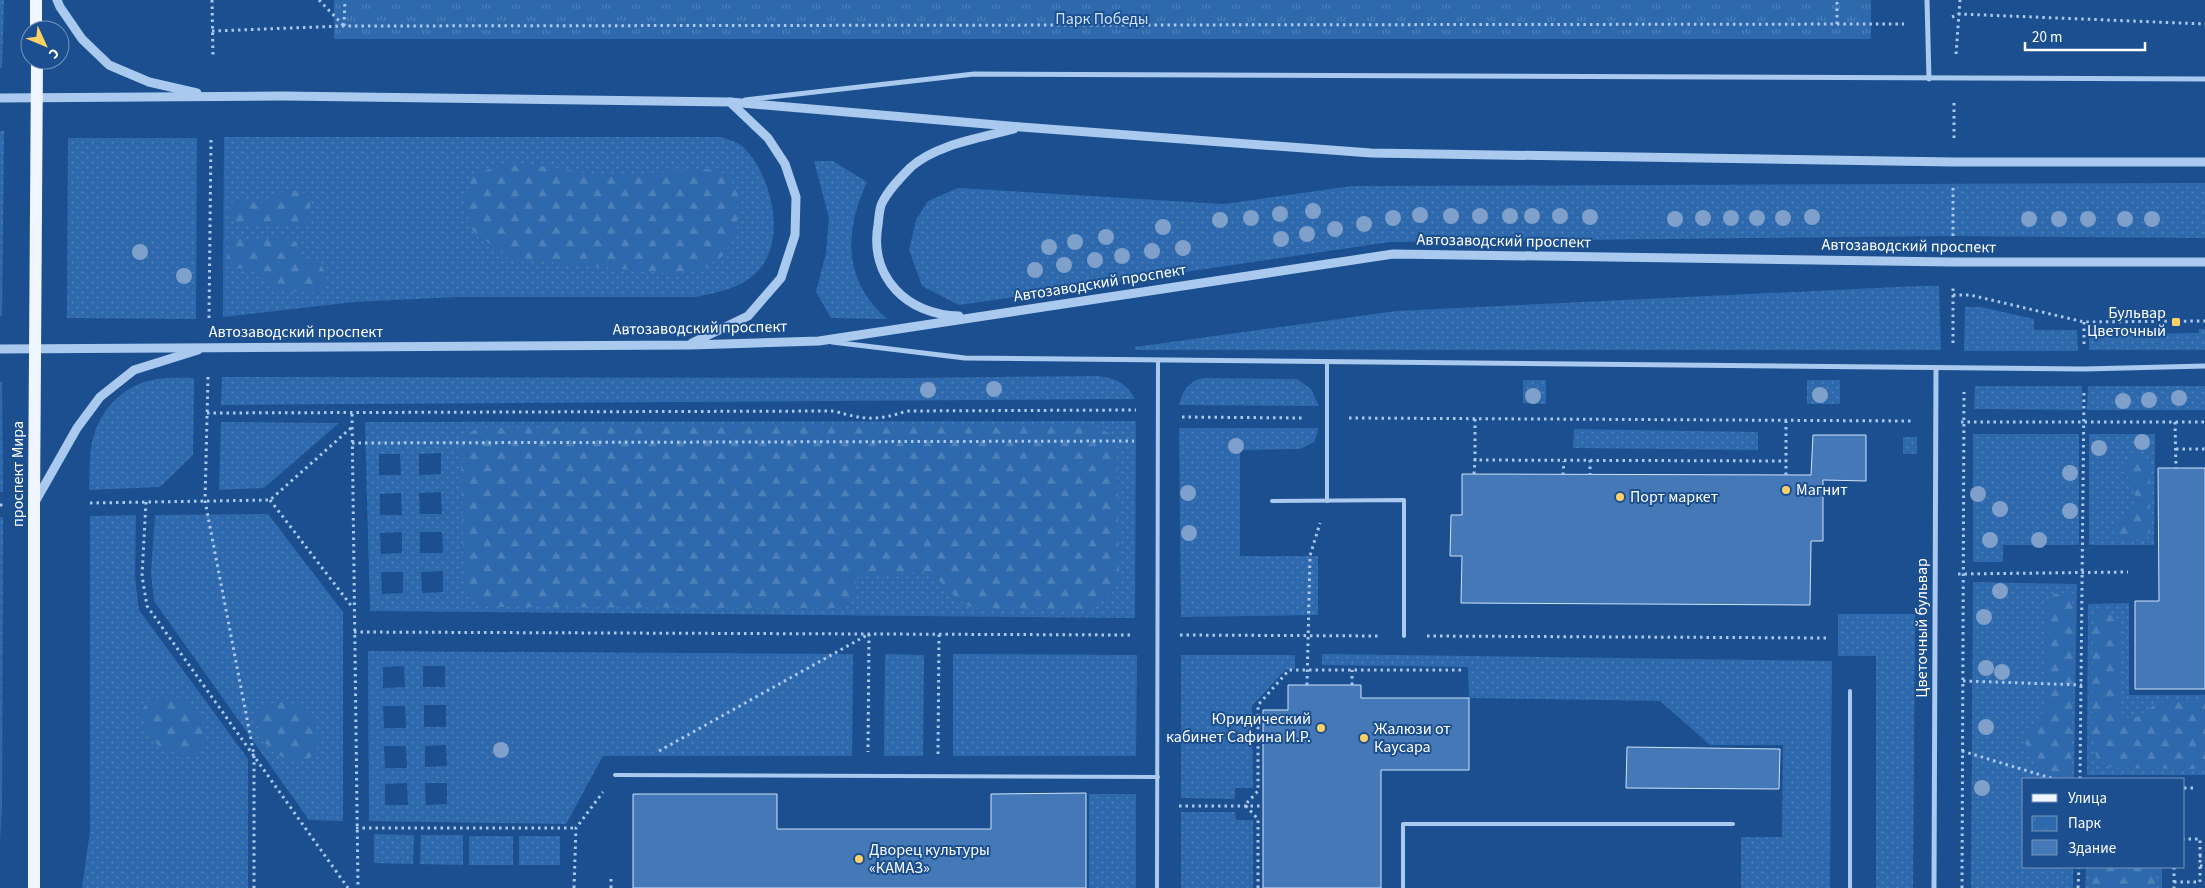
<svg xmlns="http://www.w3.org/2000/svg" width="2205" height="888" font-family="'Source Sans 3',sans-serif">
<defs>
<pattern id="grass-dots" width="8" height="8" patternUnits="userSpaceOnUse" patternTransform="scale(1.25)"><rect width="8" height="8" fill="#2e69ad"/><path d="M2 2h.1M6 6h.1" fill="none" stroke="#4d80b9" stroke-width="1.8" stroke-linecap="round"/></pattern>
<pattern id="forest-firs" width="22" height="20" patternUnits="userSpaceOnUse" patternTransform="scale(1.25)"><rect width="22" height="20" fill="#2e69ad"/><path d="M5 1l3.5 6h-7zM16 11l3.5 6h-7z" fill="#4d80b9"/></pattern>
<pattern id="park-tufts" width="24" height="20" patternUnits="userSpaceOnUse" patternTransform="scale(1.25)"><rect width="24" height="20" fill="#2e69ad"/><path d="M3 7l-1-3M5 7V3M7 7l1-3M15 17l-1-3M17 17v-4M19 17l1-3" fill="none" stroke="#4d80b9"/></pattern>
</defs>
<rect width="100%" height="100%" fill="#1b4f8f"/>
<g fill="url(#grass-dots)" fill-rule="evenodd">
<polygon points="0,0 4,0 2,68 0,68"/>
<polygon points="0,131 4,131 2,316 0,316"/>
<path d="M224,137h498c7,3 16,5 21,10 29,27 45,96 13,126 -17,16 -39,20 -61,24h-238l-103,5 -131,15z"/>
<polygon points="68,138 197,138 196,319 67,318"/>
<path d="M814,161h19l34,21c-23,50 -24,98 20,137l-56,-1 -15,-26 10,-39 3,-35z"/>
<polygon points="2205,183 2205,238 1953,236 1390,242 959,305 922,286 909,250 916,220 928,201 958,188 1224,204 1352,186"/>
<polygon points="1918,286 1939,286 1941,350 1135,350 1135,347 1396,311"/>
<polygon points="1965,307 1981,307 2034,319 2034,330 2077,330 2078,351 1964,351"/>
<polygon points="2199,329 2205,329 2205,350 2089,350 2089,330 2134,330 2135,334 2199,333"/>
<path d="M1097,376c18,2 30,7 38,23l-914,6 1,-28 682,1z"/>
<path d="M194,378l-1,77 -33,32 -71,3c1,-14 0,-29 2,-42 5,-33 28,-61 61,-68 13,-3 29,-2 42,-2z"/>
<path d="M1203,378l94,1 14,10 8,17 -140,-1c3,-14 10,-24 24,-27z"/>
<polygon points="1523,380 1546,380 1546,404 1523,403"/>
<rect x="1807" y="380" width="33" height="24"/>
<polygon points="0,382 2,382 3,492 0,492"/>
<polygon points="1975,386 2082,386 2082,410 1974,409"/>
<polygon points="2088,386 2205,386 2205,410 2087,410"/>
<path d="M1136,421l-1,197 -765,-7 -5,-189zM441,453v21l-22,1v-21zM379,454h21l1,21h-22zM441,492l1,22h-22l-1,-21zM401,493l1,22h-22v-21zM402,532v21l-21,1 -1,-21zM420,532h22l1,21h-23zM443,571v21l-21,1 -1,-21zM381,572h22v21l-21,1z"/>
<polygon points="221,422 339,423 264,488 219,490"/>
<polygon points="1179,428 1318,428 1315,441 1301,449 1240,450 1240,556 1318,556 1318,615 1181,617"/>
<polygon points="1574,429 1758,432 1758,450 1573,448"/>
<polygon points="1973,434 2079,434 2079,545 2003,545 2003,562 1973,562"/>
<polygon points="2089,434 2155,434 2154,545 2089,545"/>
<rect x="1903" y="437" width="14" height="17"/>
<polygon points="268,514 343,612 343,821 309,820 154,601 151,573 155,515"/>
<polygon points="136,515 135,577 139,610 248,759 248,888 82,888 90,831 90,516"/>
<polygon points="0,517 3,517 2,808 0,840"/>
<polygon points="1973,582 2077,584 2074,779 2024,779 2024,867 2073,867 2073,888 1971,888"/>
<polygon points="2129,603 2129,695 2205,695 2205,775 2087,775 2088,604"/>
<polygon points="1838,614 1915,614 1913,888 1876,888 1876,656 1838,656"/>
<path d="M368,651l485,3 -1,102h-249l-37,68 -197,-3zM404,666l1,21 -22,1v-21zM423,666h22v21h-22zM446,705v22h-22v-22zM383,706h22l1,22h-22zM446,745l1,21 -22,1v-21zM384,746h22l1,22h-22zM407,783l1,22h-23v-21zM425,783h22v21l-21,1z"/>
<polygon points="885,654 924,655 923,756 884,756"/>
<polygon points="953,654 1137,655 1136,756 953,756"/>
<polygon points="1322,654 1832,661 1830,888 1741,888 1741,837 1782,837 1783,745 1710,745 1660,701 1469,698 1468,667 1322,665"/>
<polygon points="1181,655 1295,655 1295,669 1285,670 1252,706 1253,788 1235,788 1235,799 1181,798"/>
<rect x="1089" y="794" width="47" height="94"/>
<polygon points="1181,812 1235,812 1236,820 1253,820 1253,888 1181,888"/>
<polygon points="374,834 414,835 413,864 374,863"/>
<polygon points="421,835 463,835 463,865 420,864"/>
<rect x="469" y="836" width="44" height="29"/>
<rect x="519" y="836" width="41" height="29"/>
<polygon points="2086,867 2162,867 2162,888 2085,888"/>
</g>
<g fill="url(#forest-firs)">
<polygon points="515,162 591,174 644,174 707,169 728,175 738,195 737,231 723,256 702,269 675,274 508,258 472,230 465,201 473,174"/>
<path d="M299,190l11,9c1,11 0,19 -8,27h-61l-9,-8 -3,-8 4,-8 8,-4 14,5 12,-1 11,-9z"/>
<polygon points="279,237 290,238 297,243 299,255 307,260 320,263 326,274 327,281 324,289 317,293 275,289 258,272 239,268 228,260 227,250 230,240 238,238 256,241"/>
<path d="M1093,425l17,9 7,14 2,127 -8,21 -21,13 -116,-1c-23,-8 -28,-27 -48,-36l-66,2c-9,11 -2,22 -14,34l-361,-1 -14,-5 -7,-13 -3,-140 3,-12 13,-9z"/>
<path d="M2136,451l8,4 6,6v71l-4,7c-11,3 -24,4 -33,-4 0,-15 10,-17 21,-24 4,-26 -1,-24 -12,-44l3,-10z"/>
<path d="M2063,593l8,6 3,11 -3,169h-33l-2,-19 -8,-10 -4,-10c9,-15 17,-19 22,-36l1,-99 7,-11z"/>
<path d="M2103,611l10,4 6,11 1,81 3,7 7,5 7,-2 22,-15 46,-1v68l-91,-1c-20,-6 -19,-14 -22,-33l1,-116 3,-5z"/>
<path d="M172,697l16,4 14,16 3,18 -3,12 -8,8c-34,-1 -45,-12 -53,-44l9,-12z"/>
<path d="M285,702l17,4 13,16 4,19 -3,11 -9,8c-33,1 -45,-12 -52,-44l9,-12z"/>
<polygon points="2091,867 2156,867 2155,888 2091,888"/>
</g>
<rect fill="url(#park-tufts)" x="334" y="0" width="1537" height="39"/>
<g fill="#4478b7" stroke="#cfe3fa">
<polygon points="1813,435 1866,435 1866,481 1823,480 1823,541 1811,541 1810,605 1461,603 1462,556 1450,556 1451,515 1462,515 1462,474 1811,475"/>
<polygon points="2158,468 2205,468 2205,689 2135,689 2135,601 2159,601"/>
<polygon points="1288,685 1361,685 1361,698 1469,698 1469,770 1381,770 1381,888 1263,888 1263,710 1288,710"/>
<polygon points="1627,747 1780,749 1779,789 1626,788"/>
<polygon points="1086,793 1086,888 633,888 633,794 777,794 777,829 991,829 991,794"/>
</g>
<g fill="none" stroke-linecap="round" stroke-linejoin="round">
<g stroke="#a9c9ee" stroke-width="3" stroke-dasharray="2.5 4" stroke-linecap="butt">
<polyline points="212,0 213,56"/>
<polyline points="319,0 344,26"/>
<polyline points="1952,17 1959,14 2205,24"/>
<polyline points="1837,24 1837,0"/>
<polyline points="344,26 345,0"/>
<polyline points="212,31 344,26 1904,24"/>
<polyline points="1956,54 1960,0"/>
<polyline points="1954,138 1954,102"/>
<polyline points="1953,236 1953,187"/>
<polyline points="1953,295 1970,295 2084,322 2205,321"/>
<polyline points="209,318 211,138"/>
<polyline points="2084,322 2084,346"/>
<polyline points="1953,343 1953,287"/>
<polyline points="208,377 205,501 254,755 254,888"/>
<path d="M207,413l627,-2c30,9 43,10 73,0l229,-1"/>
<polyline points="352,414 358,888"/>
<polyline points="1182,417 1303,418"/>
<polyline points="1349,418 1913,421"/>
<polyline points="1475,419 1475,460 1786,461"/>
<polyline points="1961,422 2205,422"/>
<polyline points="2175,422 2176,468"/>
<polyline points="352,443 1134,441"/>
<polyline points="2176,449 2205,449"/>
<polyline points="1590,460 1590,475"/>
<polyline points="1474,474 1475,460"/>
<polyline points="1563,475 1564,461"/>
<polyline points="1786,475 1786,421"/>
<polyline points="270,500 353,608"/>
<polyline points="146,502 142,576 147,606 348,888"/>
<polyline points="90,503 270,500 352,427"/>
<polyline points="0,505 3,505"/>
<polyline points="1958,574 2128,572"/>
<polyline points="354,632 1134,635"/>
<polyline points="1180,635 1381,636"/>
<polyline points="1427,636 1828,638"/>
<polyline points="1963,681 2082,685"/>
<polyline points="1307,685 1310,556 1320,523"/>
<polyline points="1352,685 1352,670"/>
<polyline points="659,751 869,634 868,752"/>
<polyline points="1962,751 2054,779"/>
<polyline points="938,754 939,634"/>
<polyline points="2080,779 2084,392"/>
<polyline points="2184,788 2197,788"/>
<polyline points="1179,806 1263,806"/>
<polyline points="356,828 576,828"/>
<polyline points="2199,856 2205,856"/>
<polyline points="2200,866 2205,866"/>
<polyline points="2174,867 2174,888"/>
<polyline points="2174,882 2200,882 2200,839 2184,839"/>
<polyline points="574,888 576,828 603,792"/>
<polyline points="611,888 611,875"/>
<polyline points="1258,888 1258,819 1245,805 1258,791 1258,705 1289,670 1462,670"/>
<polyline points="1962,888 1964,392"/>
<polyline points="2078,888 2079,867"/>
</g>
<g stroke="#a9c9ee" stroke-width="4">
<polyline points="1327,362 1327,501"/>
<polyline points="1272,501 1404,500 1404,636"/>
<polyline points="1850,691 1850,888"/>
<polyline points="615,775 1158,777"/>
<polyline points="1157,888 1158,361"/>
<polyline points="1403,888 1403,824 1733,824"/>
</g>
<g stroke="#a9c9ee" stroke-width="5">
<polyline points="1927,0 1929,79"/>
<polyline points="745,100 974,74 2205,79"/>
<polyline points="832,342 965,358 2084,369 2205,366"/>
<polyline points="1934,888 1936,368"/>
</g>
<g stroke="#a9c9ee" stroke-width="9">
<polyline points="57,0 60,7 82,39 109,65 149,82 197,93"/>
<polyline points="0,98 283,96 730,102 1021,127 1371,153 1954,162 2205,162"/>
<path d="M959,316c-52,-1 -90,-39 -81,-91 1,-7 1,-16 4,-22 7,-14 19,-26 29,-36 26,-23 70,-29 103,-38"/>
<polyline points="692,343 748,316 781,278 795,235 796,197 785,164 768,138 730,102"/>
<polyline points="0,349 690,345 819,341 1393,254 1953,262 2205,262"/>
<polyline points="35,502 77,428 100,397 134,370 198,350"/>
</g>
<g stroke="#f0f6ff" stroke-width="12">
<polyline points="36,0 36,30"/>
<polyline points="34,888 34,504 37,60"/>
</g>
</g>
<g fill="#7ea0ca">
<circle cx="1313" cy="211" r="8"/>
<circle cx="1280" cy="214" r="8"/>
<circle cx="1420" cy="215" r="8"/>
<circle cx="1451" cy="216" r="8"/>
<circle cx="1480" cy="216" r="8"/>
<circle cx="1510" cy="216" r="8"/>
<circle cx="1532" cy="216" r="8"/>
<circle cx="1560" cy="216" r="8"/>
<circle cx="1590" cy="217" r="8"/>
<circle cx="1812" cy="217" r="8"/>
<circle cx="1251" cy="218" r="8"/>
<circle cx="1393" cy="218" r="8"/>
<circle cx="1703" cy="218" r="8"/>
<circle cx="1731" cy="218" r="8"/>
<circle cx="1757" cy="218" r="8"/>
<circle cx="1783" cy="218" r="8"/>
<circle cx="1675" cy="219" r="8"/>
<circle cx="2029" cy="219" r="8"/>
<circle cx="2059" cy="219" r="8"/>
<circle cx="2088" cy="219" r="8"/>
<circle cx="2125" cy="219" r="8"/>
<circle cx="2152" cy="219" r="8"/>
<circle cx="1220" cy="220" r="8"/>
<circle cx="1364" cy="224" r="8"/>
<circle cx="1163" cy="227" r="8"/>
<circle cx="1335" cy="229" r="8"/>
<circle cx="1307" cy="234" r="8"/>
<circle cx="1106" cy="237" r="8"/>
<circle cx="1281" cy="239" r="8"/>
<circle cx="1075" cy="242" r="8"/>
<circle cx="1049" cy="247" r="8"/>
<circle cx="1183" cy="248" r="8"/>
<circle cx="1152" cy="251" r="8"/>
<circle cx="140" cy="252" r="8"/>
<circle cx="1122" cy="256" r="8"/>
<circle cx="1095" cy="260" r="8"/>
<circle cx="1064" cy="265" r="8"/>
<circle cx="1035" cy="270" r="8"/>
<circle cx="184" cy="276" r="8"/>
<circle cx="994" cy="389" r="8"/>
<circle cx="928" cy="390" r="8"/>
<circle cx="1820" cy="395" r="8"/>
<circle cx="1533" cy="396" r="8"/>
<circle cx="2179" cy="398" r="8"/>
<circle cx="2149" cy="400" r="8"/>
<circle cx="2123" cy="401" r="8"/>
<circle cx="2142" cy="442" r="8"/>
<circle cx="1236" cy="446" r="8"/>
<circle cx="2099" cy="448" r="8"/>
<circle cx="2070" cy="473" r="8"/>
<circle cx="1188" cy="493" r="8"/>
<circle cx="1978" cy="494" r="8"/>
<circle cx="2000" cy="509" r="8"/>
<circle cx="2070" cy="511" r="8"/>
<circle cx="1189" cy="533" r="8"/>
<circle cx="1990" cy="540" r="8"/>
<circle cx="2039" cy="540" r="8"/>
<circle cx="2000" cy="591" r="8"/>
<circle cx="1984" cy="617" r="8"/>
<circle cx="1986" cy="668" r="8"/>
<circle cx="2002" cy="672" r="8"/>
<circle cx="1986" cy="727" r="8"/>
<circle cx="501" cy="750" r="8"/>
<circle cx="1982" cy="788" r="8"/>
</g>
<g fill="#ffd166" stroke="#1b4f8f" stroke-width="2">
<rect x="2171" y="317" width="10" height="10" rx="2.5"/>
<circle cx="1786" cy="490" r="5"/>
<circle cx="1620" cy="497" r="5"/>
<circle cx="1321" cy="728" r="5"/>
<circle cx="1364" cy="738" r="5"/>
<circle cx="859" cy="859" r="5"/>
</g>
<g text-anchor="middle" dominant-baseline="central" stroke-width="4" stroke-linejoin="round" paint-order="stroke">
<g font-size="16" fill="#cfe3fa" stroke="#1b4f8f">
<text x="1102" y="19">Парк Победы</text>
</g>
<g font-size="16" fill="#fff" stroke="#1b4f8f">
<text transform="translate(1504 241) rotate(1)">Автозаводский проспект</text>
<text transform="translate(1909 246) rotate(1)">Автозаводский проспект</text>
<text transform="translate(1100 283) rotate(-9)">Автозаводский проспект</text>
<text transform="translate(700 328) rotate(-1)">Автозаводский проспект</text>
<text x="296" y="332">Автозаводский проспект</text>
<text transform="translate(18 474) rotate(-90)">проспект Мира</text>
<text transform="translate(1922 628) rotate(-90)">Цветочный бульвар</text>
</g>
<g font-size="16" fill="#fff" stroke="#1b4f8f" text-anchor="start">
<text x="2166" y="313" text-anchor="end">Бульвар<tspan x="2166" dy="18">Цветочный</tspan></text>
<text x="1796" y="490">Магнит</text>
<text x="1630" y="497">Порт маркет</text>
<text x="1311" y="719" text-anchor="end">Юридический<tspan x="1311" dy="18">кабинет Сафина И.Р.</tspan></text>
<text x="1374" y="729">Жалюзи от<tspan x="1374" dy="18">Каусара</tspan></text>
<text x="869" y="850">Дворец культуры<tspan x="869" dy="18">«КАМАЗ»</tspan></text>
</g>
</g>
<rect x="2022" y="778" width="162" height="90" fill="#1b4f8f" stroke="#7695bc"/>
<rect x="2032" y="794" width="25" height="8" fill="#f0f6ff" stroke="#7695bc"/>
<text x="2068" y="803" font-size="15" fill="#ffffff">Улица</text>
<rect x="2032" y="816" width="25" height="15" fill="url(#park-tufts)" stroke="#7695bc"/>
<text x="2068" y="828" font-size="15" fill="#ffffff">Парк</text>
<rect x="2032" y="840" width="25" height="15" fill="#4478b7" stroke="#7695bc"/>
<text x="2068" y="853" font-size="15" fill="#ffffff">Здание</text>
<g transform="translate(45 45) rotate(134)"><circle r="24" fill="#1b4f8f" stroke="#7695bc"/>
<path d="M0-4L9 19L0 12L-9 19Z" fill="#ffd166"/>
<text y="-8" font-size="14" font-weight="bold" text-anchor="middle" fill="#ffffff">С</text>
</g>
<path d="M2025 42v8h120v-8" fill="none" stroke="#ffffff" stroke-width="2.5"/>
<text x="2032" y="42" font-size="15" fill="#ffffff" stroke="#1b4f8f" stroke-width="4" paint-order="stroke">20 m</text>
</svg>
